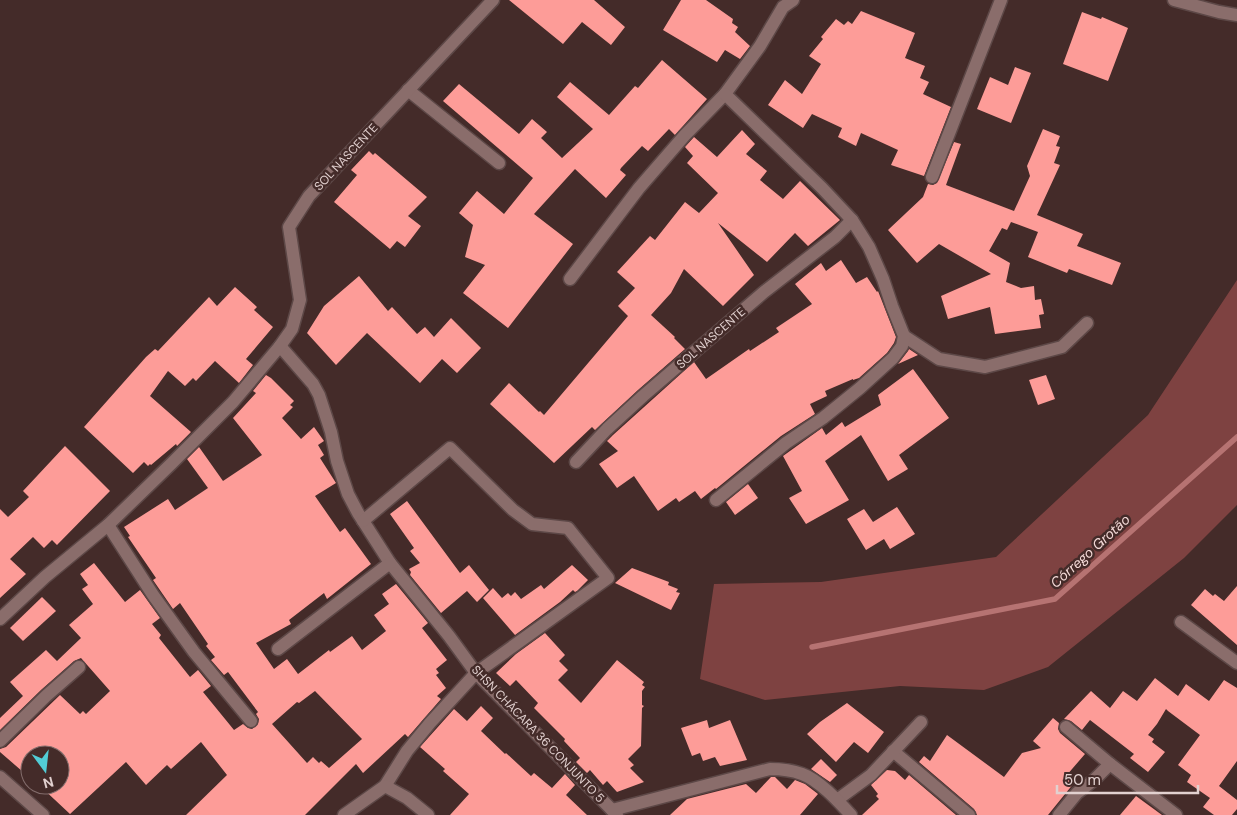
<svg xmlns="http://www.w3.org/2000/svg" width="1237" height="815" font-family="'DM Sans',sans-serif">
<rect width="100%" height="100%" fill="#442b29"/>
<polygon fill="#7e4241" points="1237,280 1237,505 1184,558 1048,667 984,690 900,686 765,700 700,679 714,584 821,582 996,557 1148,415"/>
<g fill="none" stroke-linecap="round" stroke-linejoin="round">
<polyline stroke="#b67372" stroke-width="5.5" points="812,647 1055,599 1237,437"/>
</g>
<g fill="#fd9c98" fill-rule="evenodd">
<polygon points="509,0 594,0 625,27 611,45 582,22 563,44"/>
<polygon points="681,0 706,0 733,19 732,23 738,27 735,32 750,46 740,59 725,50 717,62 663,30"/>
<polygon points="861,11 915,33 905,58 925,66 920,78 929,82 923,94 951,107 924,176 891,165 898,150 861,133 856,146 838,137 842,128 812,114 803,128 768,105 785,80 802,94 821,64 809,56 823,39 821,37 836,19 844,25 848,21 852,24"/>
<polygon points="1082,12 1101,19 1102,17 1128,28 1108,81 1063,64"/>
<polygon points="662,60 707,99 675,135 669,129 648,151 642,146 621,168 620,170 626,175 606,198 575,169 534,214 573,244 508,328 463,293 485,265 465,257 473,225 459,213 477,191 504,214 533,178 443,101 459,84 519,134 532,119 547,132 541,138 562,158 593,129 557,97 570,82 609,115 635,86 638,88"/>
<polygon points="1015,67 1031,73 1011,123 977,109 990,77 1008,85"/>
<polygon points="1043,129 1060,136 1056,146 1060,147 1054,163 1060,165 1037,215 1083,234 1077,246 1121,263 1112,285 1069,269 1067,273 1028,257 1038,232 1011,222 1007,230 1002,228 989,251 1010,263 1006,282 1021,288 1034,286 1035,300 1041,299 1044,314 1039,315 1041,328 995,334 990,307 948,319 941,296 991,274 939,244 917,263 888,230 923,197 928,184 933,185 937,183 954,142 961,144 946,185 1014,211 1030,176 1027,166"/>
<polygon points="742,130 755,144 746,154 767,171 760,180 783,199 800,181 840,220 808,246 795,233 767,262 718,223 754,275 723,306 684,269 671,293 651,315 675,337 674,338 685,349 638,390 595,430 592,427 554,463 490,404 509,383 539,412 540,411 544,415 628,316 618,306 635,288 617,272 650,236 655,240 685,202 699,213 718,193 687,163 693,156 685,147 694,137 717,157"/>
<polygon points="369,151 373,155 375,153 427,197 408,216 421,226 405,247 397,241 390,249 334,202 357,175 351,170"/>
<polygon points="841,260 856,283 867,277 877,292 878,291 896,337 894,343 887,353 859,378 853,380 853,379 825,391 827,396 810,404 815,414 781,436 716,489 715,488 701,499 695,491 679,502 676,498 658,511 634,476 617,488 599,464 618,451 607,441 613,435 694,362 706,379 749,349 750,351 779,332 776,328 812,304 795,284 821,263 826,271"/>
<polygon points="359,276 388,311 392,307 417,334 425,327 434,337 451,318 481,348 457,373 442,359 420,383 367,333 336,365 307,333 324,306"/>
<polygon points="235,287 257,307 254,310 273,327 246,359 253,365 239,383 215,361 196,381 193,378 185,386 168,371 150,396 191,432 177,446 176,444 151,465 150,464 148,466 144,462 133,473 84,427 146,357 155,349 158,351 209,297 217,306"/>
<polygon points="909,349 918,355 898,364 908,351"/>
<polygon points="913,369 949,418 899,455 908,469 888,481 861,435 825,461 849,500 806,524 789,498 802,491 783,456 822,428 826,435 842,422 845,427 881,405 878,395"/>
<path d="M266,375l5,3 23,23 -4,4 3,2 -11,11 19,21 13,-12 10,14 -6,4 6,10 -4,3 16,25 -21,13 25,36 5,-4 26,36 -44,35 -3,-6 -35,27 2,4 -35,19 18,26 13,-10 11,15 31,-24 1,2 22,-16 10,14 24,-19 -12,-16 15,-11 -7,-10 14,-10 32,39 -6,5 25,32 -11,9 3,4 -3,2 10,13 -9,8 4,3 -33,38 -3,-3 -42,39 -7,-9 -51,51h-119l41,-40 -26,-33 -30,27 -4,-4 -21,20 -20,-23 -56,52 -31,-29h21v-30h-30v23l-30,-26v-3l6,-2 54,-52 20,19 3,-3 3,3 24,-23 -29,-33 -7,3 -33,29 -41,40v-12l23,-22 -13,-14 36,-32 11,11 24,-23 -12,-13 24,-21 -11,-15 6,-4 -8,-11 14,-11 31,39 15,-12 20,28 -8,6 9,11 -2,3 31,39 8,-7 13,16 -8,6 31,38 9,-6 5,4 4,1 6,-5 1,-5 -3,-5 2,-2 -30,-40 -4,3 -13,-15 4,-3 -9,-11 2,-2 -28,-41 -7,6 -20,-29 3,-2 -28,-41 2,-1 -6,-9 44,-28 7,11 33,-22 -21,-29 12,-12 24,34 39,-26 -29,-37 23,-25 -3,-2zM315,691l47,48 -33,29 -8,-7 -2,2 -6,-6 -6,6 -35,-39 25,-22 2,1z"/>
<polygon points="1046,375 1055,399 1038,405 1029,380"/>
<polygon points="65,446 110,491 57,545 52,540 44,548 33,537 10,559 26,574 0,598 0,509 8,517 29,497 23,491"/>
<polygon points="748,484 758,498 735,515 726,502"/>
<polygon points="407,501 460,573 469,565 489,590 477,602 467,591 441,613 410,575 411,572 409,569 420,563 410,551 414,548 390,514"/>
<polygon points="897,507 915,534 890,549 884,539 866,550 847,519 864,509 873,522"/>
<polygon points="572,565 588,580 577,591 575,592 573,590 560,602 515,635 483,598 493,588 502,598 508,593 511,596 515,592 521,599 541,585 544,589"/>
<polygon points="632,568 669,582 668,585 678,589 676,592 680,593 671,610 615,583"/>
<polygon points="1237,586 1237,645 1191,605 1205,589 1213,596 1215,594 1224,601"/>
<polygon points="42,597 56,611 23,641 10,628"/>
<polygon points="545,633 565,655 559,661 568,670 558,680 581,703 617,660 644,682 642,685 645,687 642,691 642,705 644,706 642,708 641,746 628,759 634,765 630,768 644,782 617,792 607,781 603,785 590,770 587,773 576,762 580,758 564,741 565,739 534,708 538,703 516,680 510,686 496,673 516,654"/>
<polygon points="1155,678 1178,696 1186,684 1209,701 1224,680 1237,688 1237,761 1219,786 1237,800 1237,809 1232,815 1214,815 1203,807 1210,798 1187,782 1191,775 1178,765 1200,735 1168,711 1166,709 1157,724 1148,735 1154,739 1152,742 1165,752 1148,772 1130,758 1134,754 1090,720 1082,730 1071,721 1064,719 1091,691 1110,708 1123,691 1137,701"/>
<polygon points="847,703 884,732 868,753 854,742 836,762 807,734 820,722"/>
<polygon points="481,706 493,718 481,731 505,754 506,753 531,776 534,773 552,788 565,774 575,785 566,795 587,815 450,815 469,794 443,771 445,769 420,747 454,709 467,721"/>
<polygon points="1053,718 1059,723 1058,729 1060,733 1085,754 1066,776 1074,783 1048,815 977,815 974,809 919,762 924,756 930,761 947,735 1004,777 1022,753 1041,748 1033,741"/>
<polygon points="707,720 709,728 730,720 747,760 720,766 715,757 703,761 700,753 692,756 681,728"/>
<polygon points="821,759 837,775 830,782 811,769"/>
<polygon points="887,770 895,771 905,780 909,775 956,815 862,815 879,799 876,796 878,794 871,785"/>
<polygon points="771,777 775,777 787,789 795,780 805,784 818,794 800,815 670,815 687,799 746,784 756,793"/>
<polygon points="1136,796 1162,815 1120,815"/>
</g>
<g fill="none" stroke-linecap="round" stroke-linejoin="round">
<g stroke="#5d4847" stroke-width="15">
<g id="minor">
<polyline points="1174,0 1219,12 1237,15"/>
<polyline points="408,90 499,163"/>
<polyline points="932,177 1001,0"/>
<polyline points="570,279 639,188 685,135 725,94 760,46 783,7 793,0"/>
<polyline points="904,336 939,359 985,367 1062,347 1087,323"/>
<polyline points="280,346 313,384 319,395 331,432 337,461 348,494 358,513 390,563 449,636 476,673 617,815"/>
<polyline points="576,462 607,429 643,396 764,292 835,237 852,220"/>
<polyline points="716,500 786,443 823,418 860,388 893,358 902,346 904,336 892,306 883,279 869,247 852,220 822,188 725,94"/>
<polyline points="363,521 450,448 513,510 532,524 568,528 608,578 476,673 430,723 407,751 385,786"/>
<polyline points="108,525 153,595 194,652 251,721"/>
<polyline points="0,619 45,577 108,525 171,464 233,402 280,346 292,329 300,300 289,227 309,196 493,0"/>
<polyline points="1181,622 1237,663"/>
<polyline points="278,649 390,563"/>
<polyline points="1066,727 1110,764 1176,815"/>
<polyline points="0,741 46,696 79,667"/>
<polyline points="893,751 969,815"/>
<polyline points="837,800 871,775 921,722"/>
<path d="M612,810l158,-41c11,0 21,1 32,5 17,6 37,28 49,41"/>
<polyline points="1059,815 1077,793 1094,780 1110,764"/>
</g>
</g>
<g stroke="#5d4847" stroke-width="15">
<g id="tertiary">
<polyline points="0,777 43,815"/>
<polyline points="344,815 385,786 407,798 428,815"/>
</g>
</g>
<use href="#minor" stroke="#8a6d6b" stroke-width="12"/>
<use href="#tertiary" stroke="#8a6d6b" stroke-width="12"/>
</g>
<g text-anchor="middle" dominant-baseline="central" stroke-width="5" stroke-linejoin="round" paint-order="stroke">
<g font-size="12" fill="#e2d1d0" stroke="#442b29">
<text transform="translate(346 157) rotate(-47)">SOL NASCENTE</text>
<text transform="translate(711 338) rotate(-41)">SOL NASCENTE</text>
<text transform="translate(538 734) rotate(46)">SHSN CHÁCARA 36 CONJUNTO 5</text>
</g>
<g font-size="14" font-style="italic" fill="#f5dbd9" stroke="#442b29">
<text transform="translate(1090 551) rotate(-42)">Córrego Grotão</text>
</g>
</g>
<g transform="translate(45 770) rotate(165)"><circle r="24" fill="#442b29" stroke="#836d6c"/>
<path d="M0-4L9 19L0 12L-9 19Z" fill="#52ccd5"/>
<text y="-8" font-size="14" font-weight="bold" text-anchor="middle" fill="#e2d1d0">N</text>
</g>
<path d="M1057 785v8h141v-8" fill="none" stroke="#e2d1d0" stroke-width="2.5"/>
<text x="1064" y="785" font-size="15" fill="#e2d1d0" stroke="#442b29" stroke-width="4" paint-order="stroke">50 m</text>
</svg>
